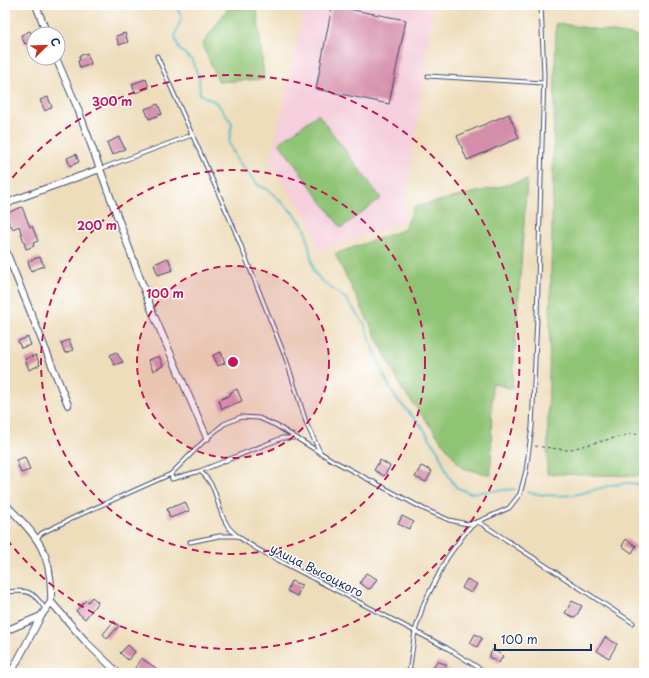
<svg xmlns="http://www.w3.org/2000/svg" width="649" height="678" font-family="'Playpen Sans',sans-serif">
<rect width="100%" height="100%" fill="#fff"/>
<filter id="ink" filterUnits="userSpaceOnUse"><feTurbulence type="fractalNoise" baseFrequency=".025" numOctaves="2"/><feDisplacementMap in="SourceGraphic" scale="8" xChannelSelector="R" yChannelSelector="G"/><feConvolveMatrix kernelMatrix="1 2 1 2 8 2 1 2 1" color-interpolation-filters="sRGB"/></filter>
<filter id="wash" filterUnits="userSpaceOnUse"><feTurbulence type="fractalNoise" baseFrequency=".012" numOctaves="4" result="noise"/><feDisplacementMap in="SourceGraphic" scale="16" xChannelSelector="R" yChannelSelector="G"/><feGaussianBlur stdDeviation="0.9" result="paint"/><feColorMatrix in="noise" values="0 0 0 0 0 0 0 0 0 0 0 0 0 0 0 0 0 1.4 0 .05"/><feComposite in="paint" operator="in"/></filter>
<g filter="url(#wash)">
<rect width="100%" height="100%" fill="#edb"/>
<polygon fill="#f5cfdb" points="305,5 408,5 433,10 403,222 319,251 308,218 270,164"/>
<g fill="#90c475" stroke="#567a6a">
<polygon points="228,8 257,9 264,79 219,82 202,45"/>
<polygon points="556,23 644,37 644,476 547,474"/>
<polygon points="318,114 381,198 341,228 279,143"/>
<polygon points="527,180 512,389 492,383 491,475 462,468 402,389 335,254 405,229 414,207"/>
</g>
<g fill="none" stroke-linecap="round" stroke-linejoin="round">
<g stroke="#4cbac4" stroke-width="2">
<polyline points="174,5 182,16 175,36 179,49 192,60 199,79 200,94 217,103 232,123 229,143 237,160 258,185 269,190 293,213 305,227 314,272 322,281 345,298 364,323 382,372 395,397 423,428 438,451 448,475 456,487 470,493 515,489"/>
<path d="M527,492c15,3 30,5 46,3 16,-2 58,-21 71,-7"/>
</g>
</g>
<g id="blocks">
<g fill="#d58eaa">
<polygon points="332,6 406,20 389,104 316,89"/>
<polygon points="30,31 34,41 25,44 21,35"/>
<polygon points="125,33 128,42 119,45 116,36"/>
<polygon points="87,53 91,64 80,68 78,61 80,60 79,56"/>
<polygon points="146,79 149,88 135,93 132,84"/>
<polygon points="48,97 52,107 45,111 40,100"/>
<polygon points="158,104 162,114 149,119 145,109"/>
<polygon points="509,114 519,138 467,160 457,136"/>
<polygon points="119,137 125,149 112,155 107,143"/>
<polygon points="76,154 79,162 70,166 67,158"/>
<polygon points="22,207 30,227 32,226 38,241 33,243 34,246 26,249 19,226 13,229 11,225 10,226 6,216 8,216 7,213"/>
<polygon points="40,257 44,266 31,271 28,261"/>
<polygon points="168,258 173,270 158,275 154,264"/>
<polygon points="28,337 31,345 21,348 18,341"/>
<polygon points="69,340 73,350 65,353 61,343"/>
<polygon points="116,352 123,362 114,365 110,355"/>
<polygon points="221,352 225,363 218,366 213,355"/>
<polygon points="36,355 40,365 29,370 25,359"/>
<polygon points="159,356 163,366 153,371 148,360"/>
<polygon points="237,389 242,401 222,409 219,400 230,395 231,392"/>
<polygon points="25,457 30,470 21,473 16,460"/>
<polygon points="380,460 390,466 384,476 374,470"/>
<polygon points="421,466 432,471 426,482 415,477"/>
<polygon points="185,502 189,511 170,518 167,509"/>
<polygon points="402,516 414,522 409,529 398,524"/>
<polygon points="626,539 636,546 632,553 622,546"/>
<polygon points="366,573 377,579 371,588 368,589 360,583"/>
<polygon points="467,579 477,584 471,593 462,588"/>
<polygon points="291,581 302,585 297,596 287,591"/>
<polygon points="92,597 98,602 85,619 76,611 86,600 88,602"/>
<polygon points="572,601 582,606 575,618 565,613"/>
<polygon points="114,621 119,626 107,639 103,634"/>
<polygon points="475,634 482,638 477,647 470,643"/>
<polygon points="605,637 617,644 609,658 597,651"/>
<polygon points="128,645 135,652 128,660 120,653"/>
<polygon points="493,649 503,656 499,663 489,657"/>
<polygon points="141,658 156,668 153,673 142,673 135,668"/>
<polygon points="437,661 447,665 445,668 454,673 431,673"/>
</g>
</g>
</g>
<g filter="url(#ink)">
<use href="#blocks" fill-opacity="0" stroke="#3b496c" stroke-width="1"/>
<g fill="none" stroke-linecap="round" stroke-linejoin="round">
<g stroke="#3b496c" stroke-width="5">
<g id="lane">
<polyline points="453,5 465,8 476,5"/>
<polyline points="157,56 233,226 286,359 307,425 321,454"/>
<polyline points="428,76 543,83"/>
<polyline points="100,169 192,135"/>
<polyline points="200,471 282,438 293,438"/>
<path d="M171,474l1,5 28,-8c20,18 14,31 26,52 6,12 21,19 31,26l190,99 40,25"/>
<polyline points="37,538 42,533 77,516 171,474 207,438 224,424 241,417 259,418 277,426 332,460 424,509 449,520 467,524 477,522 482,524 633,623"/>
<polyline points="190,542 219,536 238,536"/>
<path d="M5,592c22,-2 28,-2 40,17"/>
<polyline points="409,673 415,631 424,603 447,558 468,529 477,522 509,508 520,494 526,471 532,427 537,317 544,75 541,5"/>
</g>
</g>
<g stroke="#3b496c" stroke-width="8">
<g id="street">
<polyline points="36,5 47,34"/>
<polyline points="56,58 78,109 152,311 207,438"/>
<polyline points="5,206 14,200 100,169"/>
<polyline points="5,249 68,405"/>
<path d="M5,504c33,33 48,49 46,98"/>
<polyline points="51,602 87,643 118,673"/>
<polyline points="5,631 41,616"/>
<polyline points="11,673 41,616 51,602"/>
</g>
</g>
<polyline stroke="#3b496c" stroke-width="1" stroke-dasharray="3 3" stroke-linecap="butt" points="535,446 567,450 630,434 644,434"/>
<use href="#lane" stroke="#fff" stroke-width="3"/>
<use href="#street" stroke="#fff" stroke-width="6"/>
</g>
</g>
<circle cx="233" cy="362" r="96" fill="#c2185b" fill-opacity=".12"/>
<g fill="none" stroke="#c2185b" stroke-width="2" stroke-dasharray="7 5">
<circle cx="233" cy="362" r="96"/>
<circle cx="233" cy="362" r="192"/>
<path d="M5 187A287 287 0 1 1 5 537"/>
</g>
<g text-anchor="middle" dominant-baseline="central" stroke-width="3" stroke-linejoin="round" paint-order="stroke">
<g font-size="12" fill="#1b2f5e" stroke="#fff">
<text transform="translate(317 570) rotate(27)">улица Высоцкого</text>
</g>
</g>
<circle cx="233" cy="362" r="6" fill="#c2185b" stroke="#fff" stroke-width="2"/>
<g font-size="12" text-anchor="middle" font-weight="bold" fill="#c2185b" stroke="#fff" stroke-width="3" stroke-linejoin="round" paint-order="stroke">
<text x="112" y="106">300 m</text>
<text x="97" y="230">200 m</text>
<text x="165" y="298">100 m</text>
</g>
<rect width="649" height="678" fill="none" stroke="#fff" stroke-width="20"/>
<g transform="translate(46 46) rotate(67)"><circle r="19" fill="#ffffff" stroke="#a4acbf"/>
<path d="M0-3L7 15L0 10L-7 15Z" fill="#c8321e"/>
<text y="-6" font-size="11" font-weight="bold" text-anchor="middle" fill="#1b2f5e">С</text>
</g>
<path d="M495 644v6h96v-6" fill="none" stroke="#1b2f5e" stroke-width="2"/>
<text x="501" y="644" font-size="12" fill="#1b2f5e" stroke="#ffffff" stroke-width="3" paint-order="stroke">100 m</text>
</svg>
